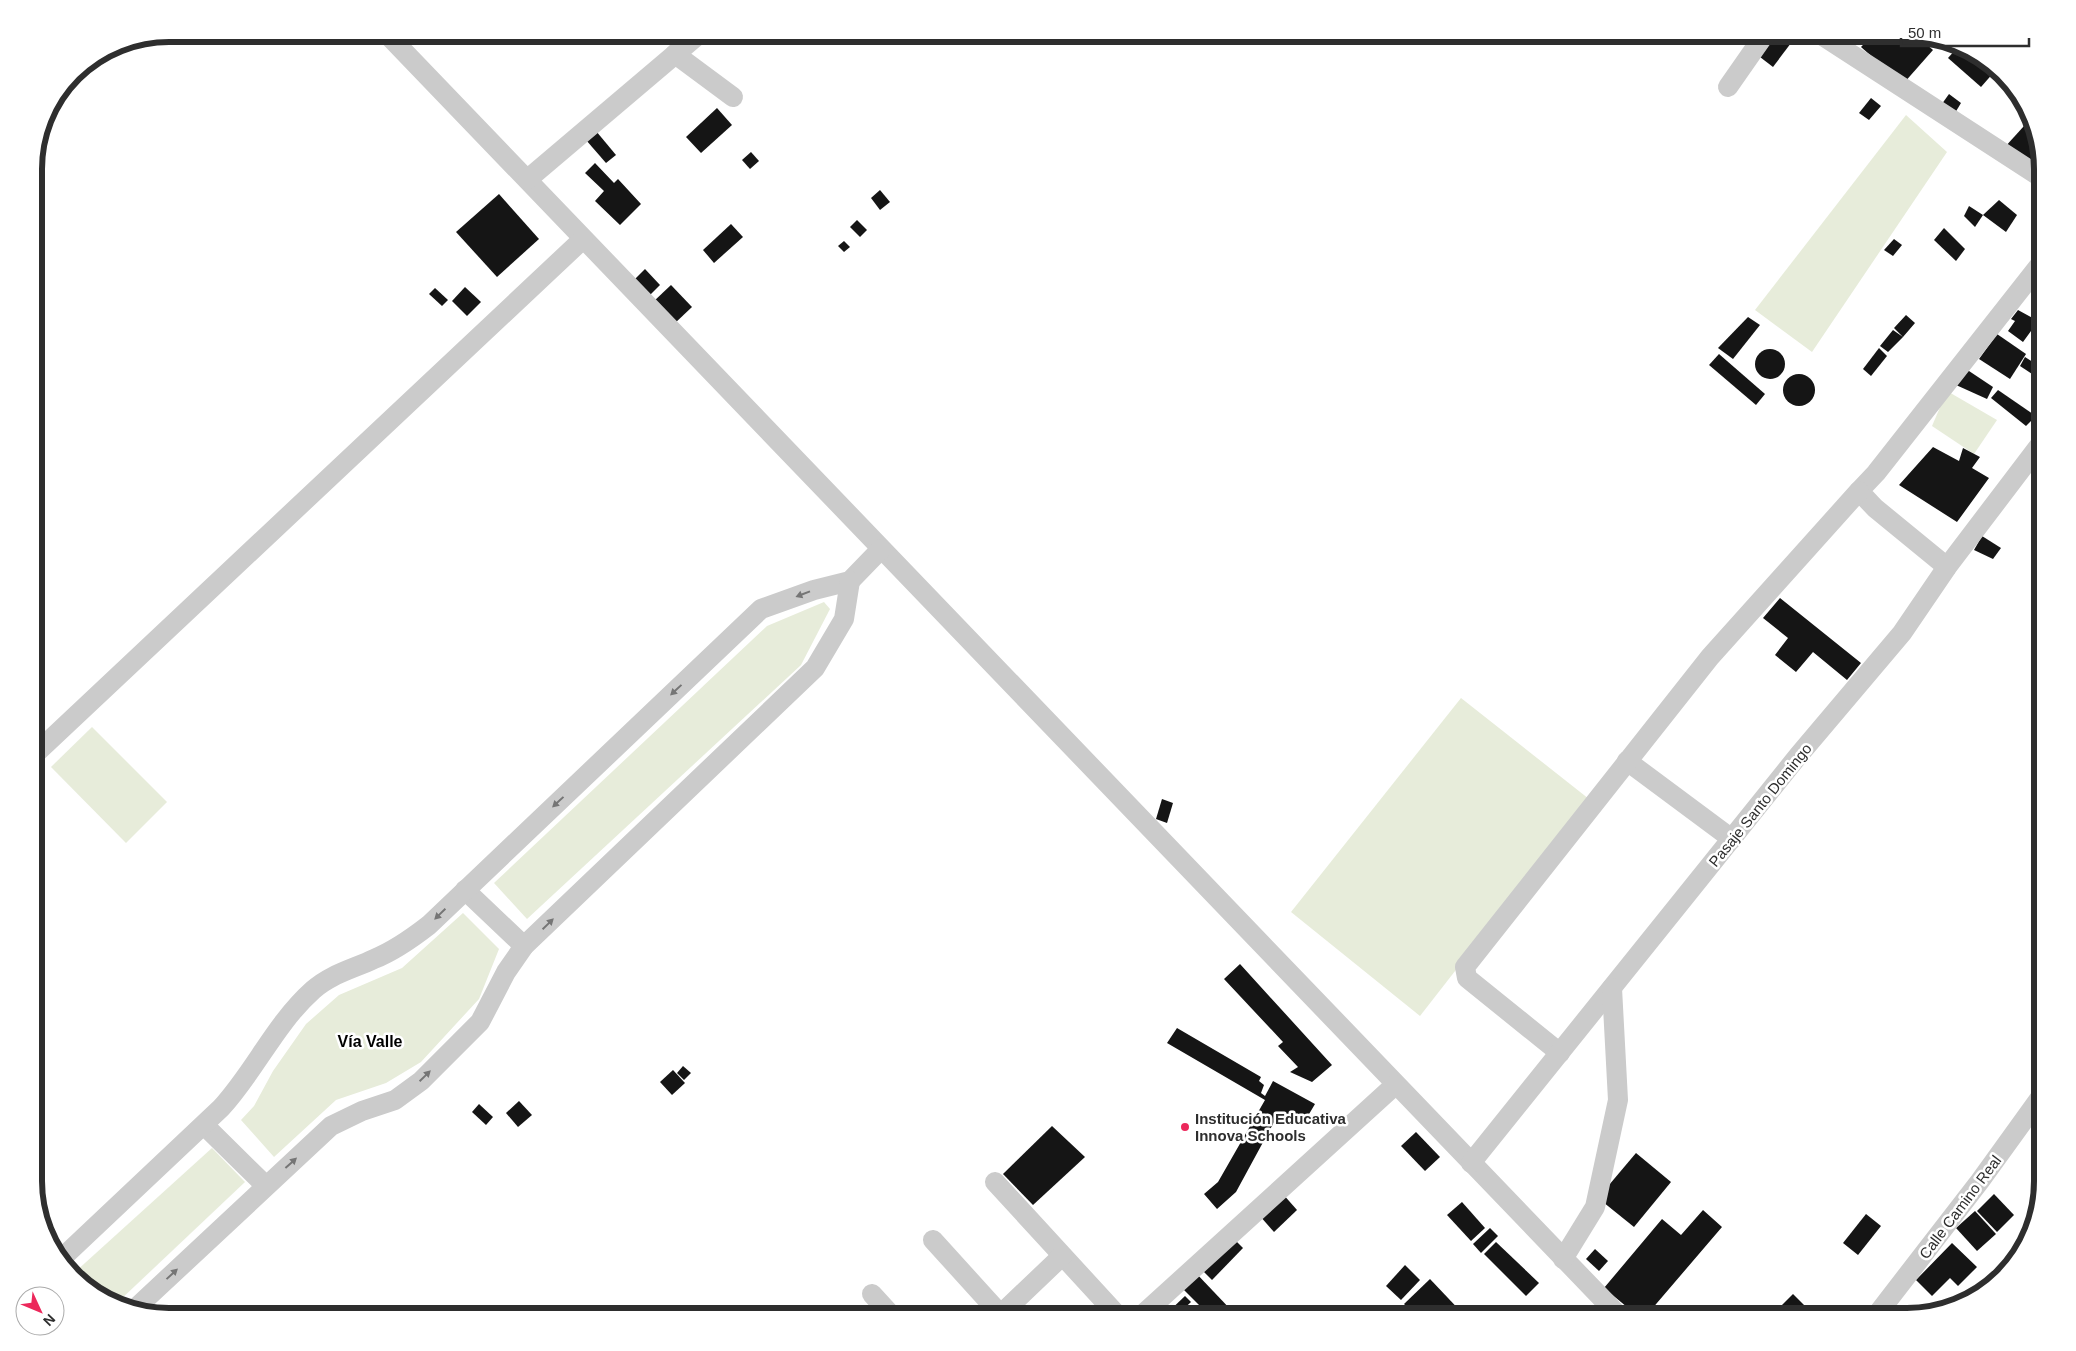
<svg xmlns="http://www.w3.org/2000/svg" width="2076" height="1351" font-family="Helvetica,sans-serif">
<rect width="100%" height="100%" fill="#fff"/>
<g fill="#e7ecda">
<polygon points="1906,115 1947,152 1812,352 1755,310"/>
<polygon points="1947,391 1997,420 1974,454 1932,426"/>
<polygon points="824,602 830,609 801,665 527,919 494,883 767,626"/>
<polygon points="1461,698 1589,799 1420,1016 1291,912"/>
<polygon points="92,727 167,802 126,843 51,767"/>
<polygon points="463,913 499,949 479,999 421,1062 386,1083 336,1100 274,1157 241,1120 254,1106 273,1071 306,1024 339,995 402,968"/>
<polygon points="212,1148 245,1182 118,1302 94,1295 74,1273"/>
</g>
<g fill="#151515">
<polygon points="1777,34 1791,43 1773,67 1760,57"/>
<polygon points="1873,34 1907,34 1918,37 1933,50 1903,84 1861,47"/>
<polygon points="1956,49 1982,56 1995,71 1981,87 1948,58"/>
<polygon points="1949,94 1961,103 1952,118 1939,108"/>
<polygon points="1871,98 1881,106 1869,120 1859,113"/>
<polygon points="717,108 732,125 701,153 686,137"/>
<polygon points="2024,126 2033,133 2042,169 2004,148"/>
<polygon points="596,131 616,155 606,163 586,140"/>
<polygon points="751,152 759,161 750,169 742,160"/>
<polygon points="595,163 614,183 618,179 641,204 620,225 595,201 604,191 585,173"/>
<polygon points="880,190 890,202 880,210 871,198"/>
<polygon points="499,194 539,239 497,277 456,232"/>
<polygon points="1999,200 2017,215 2006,232 1983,215"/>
<polygon points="1969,206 1983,215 1975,227 1964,216"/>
<polygon points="857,220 867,230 860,237 850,227"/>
<polygon points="731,224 743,237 714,263 703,250"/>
<polygon points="1944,228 1965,249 1956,261 1934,240"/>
<polygon points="1894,239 1902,245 1893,256 1884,250"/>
<polygon points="844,241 850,247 844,252 838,246"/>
<polygon points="645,269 660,285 648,297 632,282"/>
<polygon points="671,285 692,307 674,324 653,302"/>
<polygon points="465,287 481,302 467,316 452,301"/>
<polygon points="435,288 448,300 442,306 429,294"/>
<polygon points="2018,310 2042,323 2042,348 2032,341 2038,335 2031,331 2023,342 2008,331 2015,321 2011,319"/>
<polygon points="1906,315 1915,323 1903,337 1888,352 1880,346 1893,330 1903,337 1894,328"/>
<polygon points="1748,317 1760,325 1733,359 1718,348"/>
<polygon points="1997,334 2026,354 2010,379 1979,359"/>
<polygon points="1879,348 1887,356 1871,376 1863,369"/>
<circle cx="1770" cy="364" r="15"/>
<polygon points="1719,354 1765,394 1756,405 1709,365"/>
<polygon points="2025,357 2042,368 2038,378 2020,366"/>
<polygon points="1966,369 1993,387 1987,399 1956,385"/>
<circle cx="1799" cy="390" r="16"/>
<polygon points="1998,390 2036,416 2026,426 1991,398"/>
<polygon points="1933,447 1959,461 1963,448 1980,457 1972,468 1989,478 1957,522 1899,485"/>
<polygon points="2041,469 2042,470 2042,486 2032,479"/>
<polygon points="1982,536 2001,548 1993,559 1974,550"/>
<polygon points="1780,598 1861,663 1847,680 1813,652 1796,672 1775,655 1788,638 1763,618"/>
<polygon points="1162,799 1173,803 1167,823 1156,819"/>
<polygon points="1240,964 1332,1065 1312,1082 1290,1072 1298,1067 1278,1046 1283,1042 1224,979"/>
<polygon points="1177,1028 1261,1077 1259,1081 1264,1085 1261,1093 1265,1096 1273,1081 1315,1104 1302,1126 1279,1113 1236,1192 1217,1209 1204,1194 1218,1182 1265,1100 1167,1043"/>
<polygon points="683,1066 691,1073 684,1080 677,1073"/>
<polygon points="673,1070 685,1083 672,1095 660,1082"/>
<polygon points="519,1101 532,1115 518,1127 506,1113"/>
<polygon points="479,1104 493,1117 486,1125 472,1112"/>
<polygon points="1052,1126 1085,1157 1033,1205 1003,1174"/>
<polygon points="1416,1132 1440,1157 1425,1171 1401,1146"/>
<polygon points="1636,1153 1671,1182 1634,1227 1598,1198"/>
<polygon points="1282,1193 1297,1210 1274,1232 1259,1215"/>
<polygon points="1994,1194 2014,1215 1997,1232 1977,1211"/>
<polygon points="1462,1202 1485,1228 1471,1241 1447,1215"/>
<polygon points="1703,1210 1722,1227 1645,1317 1639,1317 1604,1288 1662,1219 1681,1235"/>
<polygon points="1975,1211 1996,1234 1977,1251 1956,1228"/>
<polygon points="1866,1214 1881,1226 1858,1255 1843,1243"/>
<polygon points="1490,1228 1498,1236 1481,1253 1473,1244"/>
<polygon points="1232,1237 1243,1248 1212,1280 1201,1269"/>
<polygon points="1496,1242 1539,1283 1526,1296 1484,1254"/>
<polygon points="1952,1243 1977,1267 1958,1286 1950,1278 1932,1296 1916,1280"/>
<polygon points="1595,1249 1608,1261 1599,1271 1586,1259"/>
<polygon points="1405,1265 1420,1280 1401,1300 1386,1286"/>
<polygon points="1194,1271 1233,1312 1227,1317 1211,1317 1179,1285"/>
<polygon points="1430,1279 1466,1317 1417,1317 1404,1304"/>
<polygon points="1793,1294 1809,1310 1802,1317 1793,1317 1781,1306"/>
<polygon points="1185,1296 1191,1302 1175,1317 1163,1317"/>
</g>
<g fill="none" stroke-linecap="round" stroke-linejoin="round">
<g stroke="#cbcbcb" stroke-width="20">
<polyline points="387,34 1620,1317"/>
<polyline points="1820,34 2042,178"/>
<polyline points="675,54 733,97"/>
<polyline points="1728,87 1765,34"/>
<polyline points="528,179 699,34"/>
<polyline points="1947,567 1875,508 1859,491 1876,473 2042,262"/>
<polyline points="34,755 583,239"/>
<polyline points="1627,761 1732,839"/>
<polyline points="465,890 524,946"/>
<polyline points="1560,1053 1467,978 1465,967 1710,657 1859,491"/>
<polyline points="204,1125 266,1186"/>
<polyline points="1471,1163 1798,756 1902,633 1947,567 2042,442"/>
<polyline points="995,1182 1119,1317"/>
<polyline points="933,1240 1001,1315"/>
<path d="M61,1259l160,-151c34,-37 54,-84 92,-118 18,-16 40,-21 61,-31 20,-8 37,-20 55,-34l332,-316 53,-19 36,-9 31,-32"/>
<polyline points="1563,1259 1595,1207 1618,1100 1612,988"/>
<polyline points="872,1294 893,1317"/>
<polyline points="137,1307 331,1126 362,1111 395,1100 421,1081 480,1022 506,972 524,946 815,668 844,619 850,581"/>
<polyline points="998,1317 1062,1256"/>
<polyline points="1140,1317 1395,1085"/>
<polyline points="1875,1317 1980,1181 2042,1095"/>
</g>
</g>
<defs><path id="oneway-solid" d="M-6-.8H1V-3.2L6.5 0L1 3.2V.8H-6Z" transform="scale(1.25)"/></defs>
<g fill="#757575">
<use href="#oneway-solid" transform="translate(803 594) rotate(159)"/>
<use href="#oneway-solid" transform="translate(676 690) rotate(137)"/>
<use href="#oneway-solid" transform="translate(558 802) rotate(137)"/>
<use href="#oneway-solid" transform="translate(440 914) rotate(136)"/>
<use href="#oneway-solid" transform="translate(548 924) rotate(-44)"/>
<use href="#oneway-solid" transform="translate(425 1076) rotate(-44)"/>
<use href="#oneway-solid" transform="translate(291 1163) rotate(-42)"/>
<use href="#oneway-solid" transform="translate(172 1274) rotate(-43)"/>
</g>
<circle fill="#ec285b" stroke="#fff" stroke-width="2" cx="1185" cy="1127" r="5"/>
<g text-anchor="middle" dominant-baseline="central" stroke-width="5" stroke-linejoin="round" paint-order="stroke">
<g font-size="15" fill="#2e2e2e" stroke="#fff">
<text transform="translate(1760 805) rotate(-51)">Pasaje Santo Domingo</text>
<text transform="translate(1960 1207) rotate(-53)">Calle Camino Real</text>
</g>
<g font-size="15" font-weight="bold" fill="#2e2e2e" stroke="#fff" text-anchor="start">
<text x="1195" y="1118">Institución Educativa<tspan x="1195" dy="17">Innova Schools</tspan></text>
</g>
<g font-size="16" font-weight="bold" fill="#000" stroke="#fff">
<text x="370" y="1041">Vía Valle</text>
</g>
</g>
<path d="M0 0H2076V1351H0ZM169 42H1907A127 127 0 0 1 2034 169V1181A127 127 0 0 1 1907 1308H169A127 127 0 0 1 42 1181V169A127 127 0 0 1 169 42Z" fill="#fff" fill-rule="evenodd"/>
<path fill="none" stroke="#2e2e2e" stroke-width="6" d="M169 42H1907A127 127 0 0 1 2034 169V1181A127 127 0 0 1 1907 1308H169A127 127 0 0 1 42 1181V169A127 127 0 0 1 169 42Z"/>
<g transform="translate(40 1311) rotate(134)"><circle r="24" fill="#ffffff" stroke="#ababab"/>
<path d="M0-4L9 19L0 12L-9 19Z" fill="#ec285b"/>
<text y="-8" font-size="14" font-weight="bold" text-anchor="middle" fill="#2e2e2e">N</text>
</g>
<path d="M1901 38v8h128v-8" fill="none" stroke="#2e2e2e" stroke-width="2.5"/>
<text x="1908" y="38" font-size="15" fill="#2e2e2e" stroke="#ffffff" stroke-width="4" paint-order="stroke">50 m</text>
</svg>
